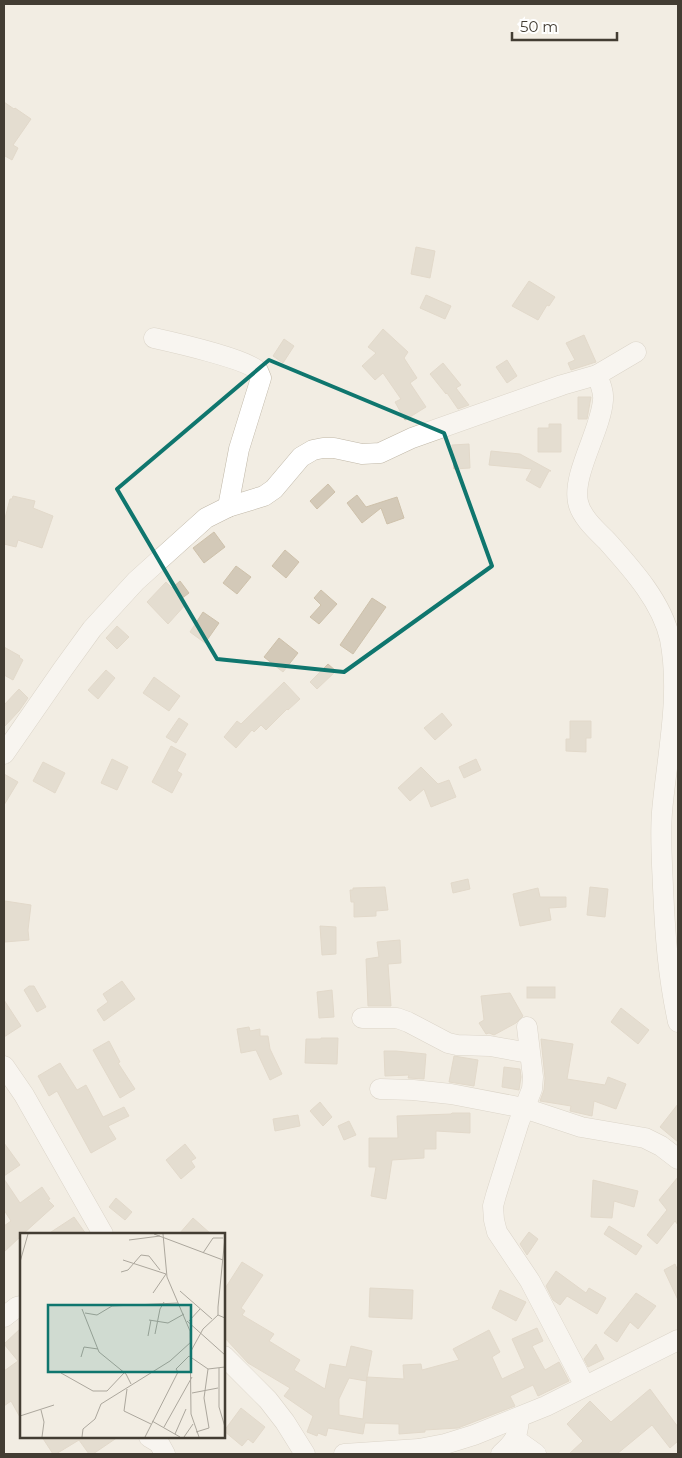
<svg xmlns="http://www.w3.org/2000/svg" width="682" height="1458" font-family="Montserrat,sans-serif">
<rect width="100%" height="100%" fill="#f2ede3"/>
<g fill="#d3c9b8" stroke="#cec1ab" fill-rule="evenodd">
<polygon points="4,102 14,109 15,108 31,119 13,145 18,148 12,160 5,156 4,158"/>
<polygon points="416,247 435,251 430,278 411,274"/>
<polygon points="529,281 555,297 549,306 547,305 538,320 512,306"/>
<polygon points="426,295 451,306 445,319 420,308"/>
<polygon points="383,329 408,352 404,358 417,378 410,383 426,407 405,420 395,402 401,399 383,373 375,380 362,366 376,353 368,347"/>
<polygon points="584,335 596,362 571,370 568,363 575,360 566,343"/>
<polygon points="284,339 294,346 283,363 273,356"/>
<polygon points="507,360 517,376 507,383 496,367"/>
<polygon points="443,363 461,385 456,388 469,405 458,409 447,393 446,394 430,374"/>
<polygon points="578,397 591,397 587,419 578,419"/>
<polygon points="549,424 561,424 561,452 538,452 538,428 549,428"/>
<polygon points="469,444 470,468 454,469 452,445"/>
<polygon points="491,451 520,454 551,471 549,471 540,488 526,480 532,469 489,465"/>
<polygon points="328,484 335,492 317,509 310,501"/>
<polygon points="357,495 366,507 397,497 404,518 387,524 381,508 362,523 347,503"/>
<polygon points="13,496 35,501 33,508 53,516 42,548 18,540 16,547 4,544 4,522 10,499 12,499"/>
<polygon points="214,532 225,547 204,563 193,548"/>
<polygon points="285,550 299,562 286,578 272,566"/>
<polygon points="236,566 251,577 237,594 223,583"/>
<polygon points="180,581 189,593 181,599 186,604 168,624 147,602 166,582 172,588"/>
<polygon points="321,590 337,604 319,624 310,617 321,605 314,598"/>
<polygon points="372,598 386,607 353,654 340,645"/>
<polygon points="203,612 219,623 205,643 190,632"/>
<polygon points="117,626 129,637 117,649 106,638"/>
<polygon points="279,638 298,653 283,672 264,657"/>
<polygon points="4,647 20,656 19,657 23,660 13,680 4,675"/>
<polygon points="328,664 336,671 317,689 310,682"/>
<polygon points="106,670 115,678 98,699 88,690"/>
<polygon points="154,677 180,696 169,711 143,693"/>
<polygon points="284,682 300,699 288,710 287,709 266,730 261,725 254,732 252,730 236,748 224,737 237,721 241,724"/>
<polygon points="19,689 28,698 19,711 4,727 4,705"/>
<polygon points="442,713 452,725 435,740 424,728"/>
<polygon points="179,718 188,724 176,743 166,737"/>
<polygon points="570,721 591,721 591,738 586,738 586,752 566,751 566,739 570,739"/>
<polygon points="171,746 186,754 177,771 182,774 172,793 152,782"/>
<polygon points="112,759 128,767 117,790 101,783"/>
<polygon points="476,759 481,770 464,778 459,767"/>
<polygon points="43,762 65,773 55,793 33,781"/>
<polygon points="421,767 438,784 449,780 456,797 431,807 424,789 410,801 398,788"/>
<polygon points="4,774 18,782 4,805"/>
<polygon points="468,879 470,889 453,893 451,883"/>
<polygon points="385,887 388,910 376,911 376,916 354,917 354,902 351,902 350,890 353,890 353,888"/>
<polygon points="590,887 608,889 605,917 587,915"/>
<polygon points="538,888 540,897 566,897 566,907 549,908 551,920 520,926 513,894"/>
<polygon points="5,901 31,905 28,930 29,940 5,942"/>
<polygon points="320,926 336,927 336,954 322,955"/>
<polygon points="400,940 401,963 388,964 391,1006 368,1006 366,959 379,957 377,942"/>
<polygon points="122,981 135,999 104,1021 97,1010 108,1002 103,994"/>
<polygon points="29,986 34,986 46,1007 37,1012 24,990"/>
<rect x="527" y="987" width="28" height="11"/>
<polygon points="332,990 334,1017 319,1018 317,992"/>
<polygon points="510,993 523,1016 516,1023 494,1035 489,1033 486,1034 479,1023 484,1020 481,996"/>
<polygon points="4,1000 21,1026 4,1037"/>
<polygon points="621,1008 649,1030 638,1044 611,1022"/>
<polygon points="249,1027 250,1031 260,1029 260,1036 268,1036 270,1049 282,1074 270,1080 256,1050 241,1053 237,1029"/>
<polygon points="321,1038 338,1038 337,1064 305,1063 306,1039 321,1039"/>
<polygon points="541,1039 573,1044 567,1079 605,1085 608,1077 626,1084 616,1109 594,1101 592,1116 570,1111 571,1106 540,1101 544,1090 545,1078"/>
<polygon points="109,1041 120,1062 118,1063 135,1089 120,1098 93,1050"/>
<polygon points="384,1051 396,1051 426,1054 424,1079 408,1078 409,1075 385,1076"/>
<polygon points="454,1056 478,1060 474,1086 449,1082"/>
<polygon points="60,1063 77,1090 86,1085 103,1117 124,1107 129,1116 108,1126 116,1139 91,1153 57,1091 49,1096 38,1076"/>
<polygon points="504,1067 520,1069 521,1077 519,1090 502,1087"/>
<polygon points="320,1102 332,1117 323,1126 310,1111"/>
<polygon points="678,1104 678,1142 660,1127"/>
<polygon points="452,1113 470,1113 470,1133 436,1131 436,1149 424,1149 424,1158 392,1160 386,1199 371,1196 376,1167 369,1167 369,1138 398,1138 397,1116 451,1114"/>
<polygon points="298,1115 300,1126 275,1131 273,1119"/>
<polygon points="349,1121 356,1135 344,1140 338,1126"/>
<polygon points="4,1143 20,1165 4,1176"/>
<polygon points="185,1144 196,1158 191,1161 195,1167 181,1179 166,1160"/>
<polygon points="678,1177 678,1225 675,1221 657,1244 647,1235 667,1210 659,1200"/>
<polygon points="4,1179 20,1203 42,1187 50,1199 48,1200 54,1206 23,1234 21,1234 21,1236 4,1252 4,1226 11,1221 4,1210"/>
<polygon points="593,1180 638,1191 634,1207 614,1201 612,1218 591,1217"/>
<polygon points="116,1198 132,1212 125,1220 109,1207"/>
<polygon points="74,1217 86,1234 48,1234"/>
<polygon points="193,1218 211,1234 179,1234"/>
<polygon points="609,1226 642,1246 636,1255 604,1234"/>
<polygon points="529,1232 538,1239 527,1255 520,1244"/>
<path d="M242,1262l21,13 -22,33 4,3 -3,4 32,19 -5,7 31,19 -6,10 31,19 5,-25 16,3 5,-21 21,5 -5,26 37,2 -1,-14 18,-1 1,6 37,-10 -6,-11 36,-19 11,22 -8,5 10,22 23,-11 -13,-29 25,-11 6,13 -11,5 13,24 14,-8 10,19 -31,15 -5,-11 -23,11 5,10 -57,22 -33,2v2l-26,2v-10l-34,-1 -2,11 -35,-6 -2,8 -8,-3 -1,3 -10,-4 6,-16 -29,-20 6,-8 -42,-25 -24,-26v-47zM367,1377l-4,42 -24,-4v-16l10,-21 17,3z"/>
<polygon points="675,1264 678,1271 678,1300 664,1270"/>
<polygon points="556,1271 586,1293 589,1288 606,1298 597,1314 567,1296 560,1305 553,1300 546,1286"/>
<polygon points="370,1288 413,1290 412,1319 369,1317"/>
<polygon points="500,1290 526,1302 516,1321 492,1308"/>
<polygon points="636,1293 656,1306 638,1329 630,1322 617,1342 604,1333"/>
<polygon points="21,1328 21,1419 11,1401 4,1406 4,1371 18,1361 4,1344"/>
<polygon points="596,1344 604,1359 588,1367 584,1359"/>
<polygon points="650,1389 678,1427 678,1441 670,1448 652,1425 617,1454 569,1454 583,1441 567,1424 590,1401 611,1422"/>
<polygon points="241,1408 265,1427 253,1443 248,1439 242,1446 224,1431"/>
<polygon points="42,1437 118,1437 93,1454 89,1454 79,1440 56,1454 53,1454"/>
</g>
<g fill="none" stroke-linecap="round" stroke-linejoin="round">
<g stroke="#c0b8a8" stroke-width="21">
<g id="minor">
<path d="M154,338c18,4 94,21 104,33 1,2 2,5 3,7l-22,71 -11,58"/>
<path d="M597,375c3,8 7,17 6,25 -2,30 -31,74 -25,102 3,15 19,29 29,39 25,28 55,61 63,98 11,57 -3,116 -8,173 -2,25 0,50 1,75 2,47 5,89 15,135"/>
<polyline points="4,754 63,669 92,629 136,581 206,518 228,507 264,496 274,489 301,457 313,450 323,448 334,448 362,454 380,453 412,438 562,385 597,375 636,352"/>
<polyline points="362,1018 397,1018 408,1022 448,1043 457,1045 490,1046 529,1053"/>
<polyline points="527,1027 533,1077 532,1089 519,1122 496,1195 493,1206 494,1220 497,1232 530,1281 585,1386"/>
<polyline points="4,1066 24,1095 103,1234"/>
<polyline points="380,1089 413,1090 451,1094 524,1108 581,1127 645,1138 661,1146 678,1159"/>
<polyline points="4,1317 17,1307 21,1306"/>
<polyline points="224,1356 268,1400 285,1422 305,1454"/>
<polyline points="149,1437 159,1443 165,1454"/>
<polyline points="515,1439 536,1454"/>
<polyline points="344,1454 419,1449 445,1444 474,1435 546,1406 678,1340"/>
<path d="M501,1454c14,-12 17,-18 18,-36"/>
</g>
</g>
<use href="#minor" stroke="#fff" stroke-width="20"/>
</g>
<path d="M0 0H682V1458H0ZM269,360l175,73 48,133 -148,106 -127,-13 -100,-170z" fill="#f2ede3" fill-opacity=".55" fill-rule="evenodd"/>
<path fill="none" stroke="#0f766e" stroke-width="4" stroke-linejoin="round" d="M269,360l175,73 48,133 -148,106 -127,-13 -100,-170z"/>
<g transform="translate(20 1233)">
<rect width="205" height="205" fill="#f2ede3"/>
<path fill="none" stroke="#aca79d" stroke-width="1" d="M134,1l69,26M143,1l4,43 23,54 1,83 8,23M205,4l-7,70v8l7,3M109,7l31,-4M183,20l10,-15h10M103,27l43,14 -13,19M0,29l8,-28M101,39l7,-2 13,-15 8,1 11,14M160,58l32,28M62,76l17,43 27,22 5,10M65,80l12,2 15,-9 66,-3M129,87l19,3 16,-9M167,88l38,34M169,88l11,-12M135,101l5,-25 4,-7M128,103l3,-16M171,118l12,-22 15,-14M61,124l3,-10 14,2M199,135v39l6,20M41,140l32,18h14l17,-18M107,156l-3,22 27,13M172,160l26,-5M21,177l3,12 -2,15M0,183l34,-11M132,188l28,16M144,194l28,-50M176,199l13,-4 -5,-30 4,-29M155,201l11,-25M62,204l1,-8 12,-10 6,-15 69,-43 21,-19M125,204l33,-65 -2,-3 13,-13 19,13 17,-2M164,204l9,-13"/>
<path fill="#0f766e" fill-opacity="0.15" stroke="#0f766e" stroke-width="2.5" d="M28,72h143v67h-143z"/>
<rect width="205" height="205" fill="none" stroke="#433d33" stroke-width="2.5"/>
</g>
<rect width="682" height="1458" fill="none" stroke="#433d33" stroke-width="10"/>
<path d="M512 32v8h105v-8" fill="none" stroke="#433d33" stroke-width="2.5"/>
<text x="520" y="32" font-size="15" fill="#433d33" stroke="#ffffff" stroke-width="4" paint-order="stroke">50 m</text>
</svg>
